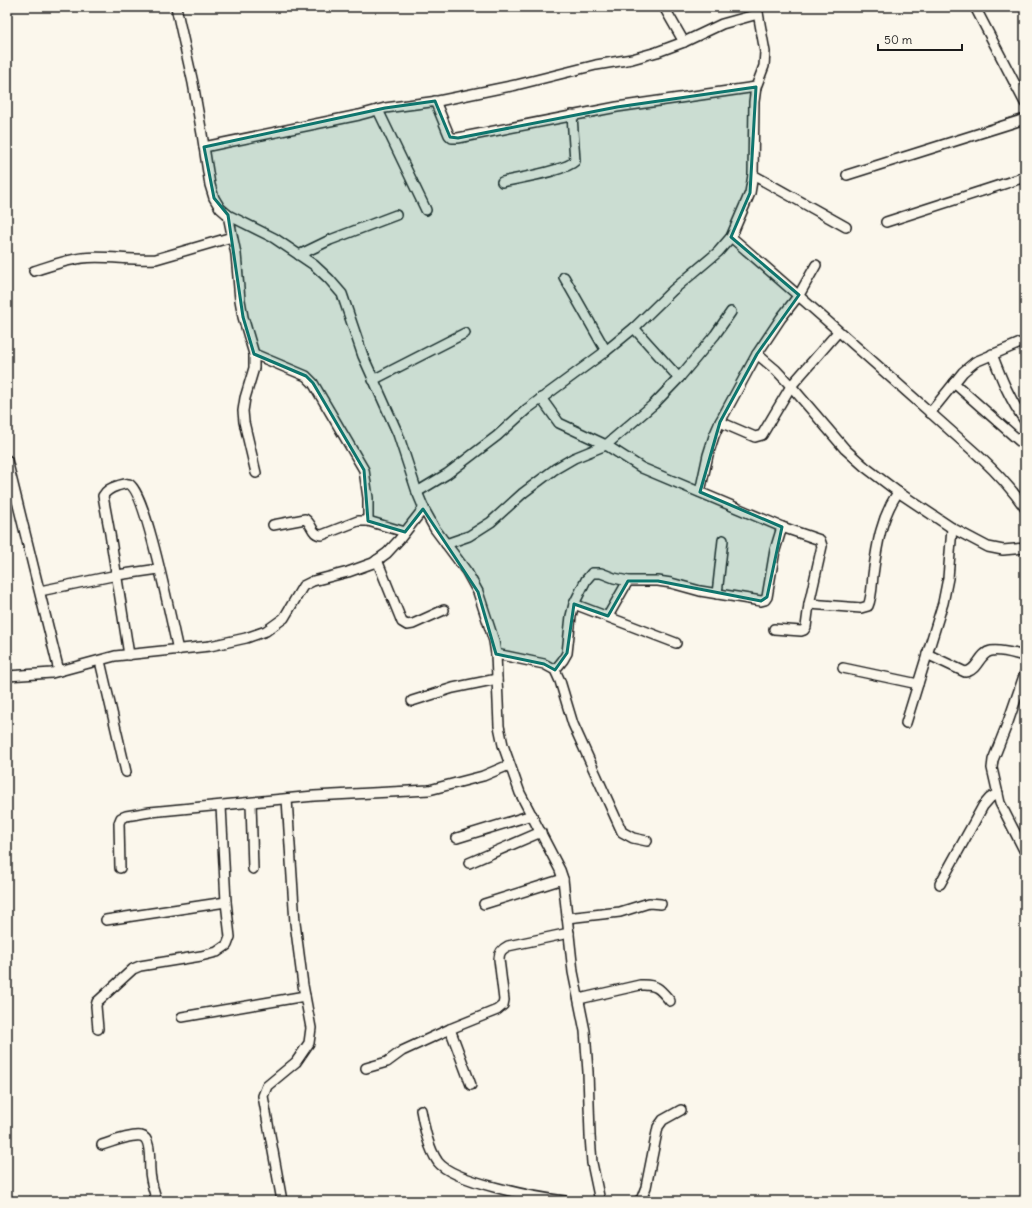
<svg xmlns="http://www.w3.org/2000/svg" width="1032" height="1208" font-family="Delius,sans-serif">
<rect width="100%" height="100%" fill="#fbf7ec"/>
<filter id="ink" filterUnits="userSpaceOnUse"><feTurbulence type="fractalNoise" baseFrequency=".025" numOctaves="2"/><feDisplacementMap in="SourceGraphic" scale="8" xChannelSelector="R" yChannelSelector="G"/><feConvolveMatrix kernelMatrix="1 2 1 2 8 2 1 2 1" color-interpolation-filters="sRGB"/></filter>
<g filter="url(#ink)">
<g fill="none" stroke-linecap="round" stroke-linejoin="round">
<g stroke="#1c1c1c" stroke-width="12">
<g id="minor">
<polyline points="176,7 193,83 202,134 210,185 214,198 220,208 228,215 274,238 314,265 329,279 342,294 363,356 398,434 417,492 425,511 435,529 467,572 478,592 494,641 496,654 499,726 503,745 520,793 560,870 563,879 573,972 585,1031 588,1072 590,1136 592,1163 600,1201"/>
<polyline points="664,7 684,42"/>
<polyline points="975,7 1025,103"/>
<polyline points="435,101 449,135 452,138 458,138 617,107 756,87"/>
<polyline points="378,110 426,210"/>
<polyline points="204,147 359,115 385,108 438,101 516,85 596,65 632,59 657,52 684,42 722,24 758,14"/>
<polyline points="753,175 846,227"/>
<polyline points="847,175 1025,119"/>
<path d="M502,182c17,-4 63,-11 73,-21l-3,-46"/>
<polyline points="228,215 236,254 240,300 243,317 254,354 254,368 245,398 243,411 244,422 256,473"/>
<polyline points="886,222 1025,177"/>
<path d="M731,237c84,72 166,146 249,220 17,16 32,32 45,51"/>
<polyline points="299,255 330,240 396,215"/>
<path d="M34,271c16,-5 31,-11 48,-13 24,-3 49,3 74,1l76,-22"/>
<polyline points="564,277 606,351"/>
<polyline points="634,328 679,378"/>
<polyline points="254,354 306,376 313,383 364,470 368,498 368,521"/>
<polyline points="757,354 776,370 791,386 845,449 865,467 898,492 952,528 988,547 1003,550 1025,548"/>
<path d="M992,354c9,24 18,46 33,67"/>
<polyline points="373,380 465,333"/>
<polyline points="954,383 1025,446"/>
<polyline points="541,398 559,423 606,445 642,468 782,527 820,540 822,546 809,604 806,627 804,630 801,631 774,629"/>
<polyline points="930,413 963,372 975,362 1025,341"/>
<polyline points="720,422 755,437 762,435 791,386 838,332"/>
<polyline points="7,460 59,671"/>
<polyline points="417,492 447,474 497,436 527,409 606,351 634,328 673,290 718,252 731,237 750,193 753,175 754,102 756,87 764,66 765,52 757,7"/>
<polyline points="700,492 708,455 714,436 720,422 757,354 781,318 799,295 816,265"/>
<path d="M273,525l32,-6c8,5 6,16 17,16l36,-14h10l37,11"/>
<polyline points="446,544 469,536 491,522 523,493 555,469 574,458 606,445 654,404 679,378 715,335 731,312"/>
<polyline points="377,560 402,622 407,625 413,624 444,610"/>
<polyline points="40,591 117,575 159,569"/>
<polyline points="717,594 723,540"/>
<polyline points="574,604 676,643"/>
<path d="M809,604l52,4 7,-2c4,-9 4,-21 5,-31 4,-31 8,-57 25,-83"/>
<polyline points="608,616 628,581"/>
<polyline points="496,654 544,664 555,670 560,681 573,724 622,832 633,838 647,841"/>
<path d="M927,654l38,18c13,-1 14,-19 26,-21 10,-2 24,3 34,5"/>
<path d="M129,655l-19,-121 -7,-38c3,-6 8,-8 14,-10 4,-1 8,-3 12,-2 17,7 43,142 49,166"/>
<polyline points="100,661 126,772"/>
<polyline points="843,668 918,684"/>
<polyline points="555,670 563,660 567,653 571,616 574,604 586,580 592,573 601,573 614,578 628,581 658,581 671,583 700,591 761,601 765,600 767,597 775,550 782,527"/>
<polyline points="1025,673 1008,722 993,760 992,768 1000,803 1025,852"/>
<polyline points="7,676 52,673 115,656 210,646 246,638 266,631 284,618 303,586 313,581 348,572 373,563 387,553 399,540 424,508"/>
<polyline points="412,701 453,688 497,679"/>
<polyline points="906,723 943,603 948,578 952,528"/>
<polyline points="251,803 253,869"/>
<polyline points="457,838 532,815"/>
<polyline points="469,863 541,832"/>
<polyline points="120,868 119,823 121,818 126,816 150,812 314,796 429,790 483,776 509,765"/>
<polyline points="940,884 983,806 990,798 998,793"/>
<polyline points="484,904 563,879"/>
<polyline points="567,918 620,912 649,903 661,904"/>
<polyline points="106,920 226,902"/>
<path d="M579,999l61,-14c17,-1 20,4 30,16"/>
<polyline points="182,1017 305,996"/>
<polyline points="98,1029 96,1006 97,1002 133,969 140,966 201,956 217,952 227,945 230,937 226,902 221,806"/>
<polyline points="450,1029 471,1085"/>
<path d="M366,1068l21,-6 15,-11 48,-22 47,-19 6,-5 1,-5 -5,-41c0,-7 3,-10 9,-13l61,-13"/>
<path d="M421,1110c3,16 7,38 17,52 15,20 101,36 127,39"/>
<path d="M102,1145c9,-3 30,-11 39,-9 11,2 8,27 9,34 0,11 4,21 7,31"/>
<polyline points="282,1201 263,1096 267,1086 296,1062 309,1043 311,1028 303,985 295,923 287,799"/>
<polyline points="638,1201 641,1200 646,1187 658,1127 663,1120 681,1110"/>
</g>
</g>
<use href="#minor" stroke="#fbf7ec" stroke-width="9"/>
</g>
</g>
<path fill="#0f766e" fill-opacity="0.2" stroke="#0f766e" stroke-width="3" stroke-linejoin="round" d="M756,87l-6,106 -19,44 68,58 -42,59 -37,68 -20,70 82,35 -15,70 -6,4 -103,-20h-30l-20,35 -34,-12 -7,49 -12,17 -11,-6 -48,-10 -18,-62 -55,-83 -18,23 -37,-11 -4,-51 -51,-87 -7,-7 -52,-22 -11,-37 -15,-102 -14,-17 -10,-51 181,-39 50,-7 15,36 8,1 159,-31z"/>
<rect width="1032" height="1208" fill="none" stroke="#fbf7ec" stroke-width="24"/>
<rect x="12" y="12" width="1008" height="1184" fill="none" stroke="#1c1c1c" stroke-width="1.5" filter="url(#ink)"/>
<path d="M878 44v6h84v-6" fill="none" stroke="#1c1c1c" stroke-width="2"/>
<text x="884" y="44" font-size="12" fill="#1c1c1c" stroke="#fbf7ec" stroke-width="3" paint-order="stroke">50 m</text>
</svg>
